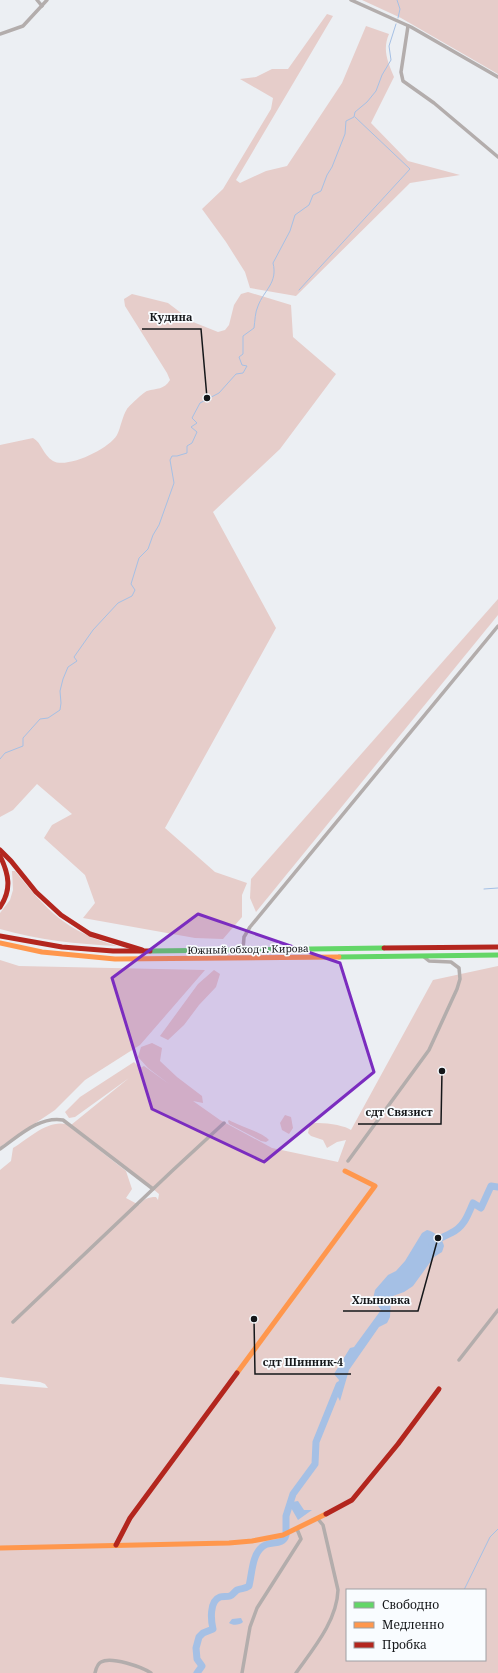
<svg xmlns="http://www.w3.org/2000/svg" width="498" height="1673" font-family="'Noto Serif',serif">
<rect width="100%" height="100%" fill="#eceff3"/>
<g fill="#e6cdca" fill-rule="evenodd">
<polygon points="362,0 498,0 498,74 401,18"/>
<path d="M327,14l6,2 -97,164 4,3 26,-12 21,-5 55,-83 24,-57 23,8c-7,16 -1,28 5,43l-23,46 37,38 52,14 -50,8 -114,113 -46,-8 -5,-16 -19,-30 -24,-33 21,-20 48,-80 2,-11 -33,-19 16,-2 16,-8h16z"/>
<path d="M248,292l43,13 2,32 43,37 -56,75 -67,63 63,116 -111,200 50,44 32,11 -5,12v22l-19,22 -28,-1 -112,-20 12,-15 -10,-28 -41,-37 8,-13 20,-11 -35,-30 -24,26 -13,7v-372l33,-7c9,5 10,17 20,23 14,8 56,-12 64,-26 4,-8 5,-18 10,-26 2,-3 17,-17 20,-18 10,-3 17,-1 23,-11l-3,-7 -42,-67 -1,-7 8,-5 36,9 25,19 25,10 7,-2 4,-5 5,-20 7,-11z"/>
<polygon points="498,599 498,615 256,912 250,898 251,879"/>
<path d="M12,871h3c31,39 52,61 102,75 -40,-2 -79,-6 -117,-17v-16l10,-13 3,-10z"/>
<polygon points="0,960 19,966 205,970 140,1045 85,1080 55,1110 0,1147"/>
<path d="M498,966v707h-498v-289l48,4 -3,-4 -5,-2 -40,-5v-207l11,-9 2,-13c15,-9 34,-28 53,-24l60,47 6,18 -6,9 13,7c5,-6 9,-8 17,-8l2,3 1,-6 -6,-5 -82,-64 58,-47 -54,39 -6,1 -4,-6 15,-15 54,-35 6,6 4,-2 25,18 -21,-16 -10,-11 3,-10 11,-4 10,5 -2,13 17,16 25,19 1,7 -10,-2 27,19 52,28 66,14 8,-22 -9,2 -10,6 -4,-8 -12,-4 -3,-3 2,-9c8,-3 35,1 41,6l82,-150zM347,1590h138v70h-138z"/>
<polygon points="214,970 220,974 216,987 199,1005 184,1025 168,1040 160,1036 198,984"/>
<polygon points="285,1115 291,1117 293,1128 289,1134 282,1130 280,1123"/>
<path d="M229,1120c10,6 35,13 40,20l-3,2 -5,-1 -32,-17 -1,-3z"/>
</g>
<g fill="#a5c0e5">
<path d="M427,1230c7,1 16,9 17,16l-2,6 -8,5 -21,29 -9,6 -11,4 -2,3 -1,18 -3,6 -8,4 -30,43 -9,31 -5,-10 4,-11 -5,-6 16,-26 4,-1 27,-37 -8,-11 2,-9 13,-15 8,-4 9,-10 17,-28z"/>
<polygon points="298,1501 304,1510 312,1510 298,1520 290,1506 292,1502"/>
<path d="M241,1618l2,4c-3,3 -10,4 -14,1l3,-4z"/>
</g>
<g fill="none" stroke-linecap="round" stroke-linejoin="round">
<g stroke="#a5c0e5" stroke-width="1">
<polyline points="397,0 400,9 398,18"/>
<polyline points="299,290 410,169 355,117"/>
<path d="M0,759l5,-6 18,-7v-8l17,-19 8,-1 12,-8 1,-7 -1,-12 3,-12 5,-12 9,-6 -3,-4 19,-27 25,-27 14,-7 3,-6 -4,-6 8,-26 9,-9 5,-14 6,-10 15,-42 -4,-23 2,-4h5l10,-3v-7l5,-3 5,-11 -6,-5 6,-4 -5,-5 8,-15 19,-10 17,-19 7,-1 4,-7 -5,-1 -3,-8 4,-3v-18l11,-8c1,-7 1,-16 4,-22 6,-16 20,-23 15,-43l17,-32 5,-16 14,-10 4,-10 8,-4 6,-16 5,-8 13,-33 1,-13 8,-4 1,-5 12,-10 9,-11 6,-16 9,-15 -2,-14 7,-22"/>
<polyline points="484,889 498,888"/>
<polyline points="464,1590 490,1537 498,1529"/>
</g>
<g stroke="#a5c0e5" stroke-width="7">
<path d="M432,1244c6,-6 12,-7 19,-11 13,-6 17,-18 22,-30l8,5 10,-22 7,1"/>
<polyline points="286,1532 286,1516 293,1494 315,1464 316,1442 339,1385"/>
<path d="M197,1673l5,-7 -5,-7 -1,-11 3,-11 4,-4 10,-4c-2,-8 -4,-28 7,-32 3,-1 7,0 10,-1 3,-1 4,-4 7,-6 5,-2 8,-1 12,-4 3,-12 3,-31 13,-39 7,-7 21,0 24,-12"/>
</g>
<g stroke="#b3adac" stroke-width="3.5">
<polyline points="37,0 42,6"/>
<polyline points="351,0 411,27 498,77"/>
<polyline points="408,26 401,72 403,81 434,103 498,157"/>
<polyline points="0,34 23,26 47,0"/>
<polyline points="243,950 244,937 250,927 498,626"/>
<path d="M0,1149c19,-13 39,-33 63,-29l90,69"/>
<polyline points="348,1161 429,1050 457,989 460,979 459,968 451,962 429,961 424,957"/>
<polyline points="13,1322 172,1171 224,1123"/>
<polyline points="459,1360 498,1310"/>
<path d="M95,1673c1,-4 2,-9 6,-11 10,-6 41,5 50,11"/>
<polyline points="242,1673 250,1627 257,1608 301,1539 297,1529"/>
<path d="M296,1673c17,-24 41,-52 42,-83l-15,-65 -5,-6"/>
</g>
<g stroke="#63d668" stroke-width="5">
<polyline points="150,951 384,948"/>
<polyline points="339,957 498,955"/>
</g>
<g stroke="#ff974d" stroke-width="5">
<polyline points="0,943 42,952 115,959 339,957"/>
<polyline points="237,1373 375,1186 345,1171"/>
<polyline points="0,1548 229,1543 252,1541 283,1535 326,1514"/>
</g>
<g stroke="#b3261e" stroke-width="5">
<polyline points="0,850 11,861 36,892 61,915 90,934 142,950"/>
<path d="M0,856c9,18 12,34 0,51"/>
<polyline points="0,936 62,947 113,951 150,951"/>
<polyline points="384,948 498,947"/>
<polyline points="326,1514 352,1500 398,1444 439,1389"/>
<polyline points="116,1545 130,1518 237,1373"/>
</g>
</g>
<path fill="#7b2cbf" fill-opacity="0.2" stroke="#7b2cbf" stroke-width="3" stroke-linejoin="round" d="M198,914l142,49 34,109 -110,90 -112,-53 -40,-131z"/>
<g text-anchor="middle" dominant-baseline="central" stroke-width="3.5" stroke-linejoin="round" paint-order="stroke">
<g font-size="10" fill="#15171a" stroke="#f9fcff">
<text transform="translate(248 949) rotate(-1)">Южный обход г. Кирова</text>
</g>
</g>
<path fill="none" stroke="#15171a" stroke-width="1.5" d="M207 398L201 329H142M442 1071L441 1124H358M438 1238L418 1311H343M254 1319L255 1374H351"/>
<g fill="#15171a" stroke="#f9fcff" stroke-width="1.5">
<circle cx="207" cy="398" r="4"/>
<circle cx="442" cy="1071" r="4"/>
<circle cx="438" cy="1238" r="4"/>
<circle cx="254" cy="1319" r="4"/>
</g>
<g font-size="11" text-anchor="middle" font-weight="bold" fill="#15171a" stroke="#f9fcff" stroke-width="3.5" stroke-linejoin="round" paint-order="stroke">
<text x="171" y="321">Кудина</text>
<text x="399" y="1116">сдт Связист</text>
<text x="381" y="1304">Хлыновка</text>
<text x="303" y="1366">сдт Шинник-4</text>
</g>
<rect x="346" y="1589" width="140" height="72" fill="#f9fcff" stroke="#9ea0a3"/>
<rect x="354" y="1602" width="20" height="6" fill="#63d668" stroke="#9ea0a3"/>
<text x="382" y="1609" font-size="12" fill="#15171a">Свободно</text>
<rect x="354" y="1622" width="20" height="6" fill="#ff974d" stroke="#9ea0a3"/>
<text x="382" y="1629" font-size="12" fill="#15171a">Медленно</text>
<rect x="354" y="1642" width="20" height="6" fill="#b3261e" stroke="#9ea0a3"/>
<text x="382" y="1649" font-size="12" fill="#15171a">Пробка</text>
</svg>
